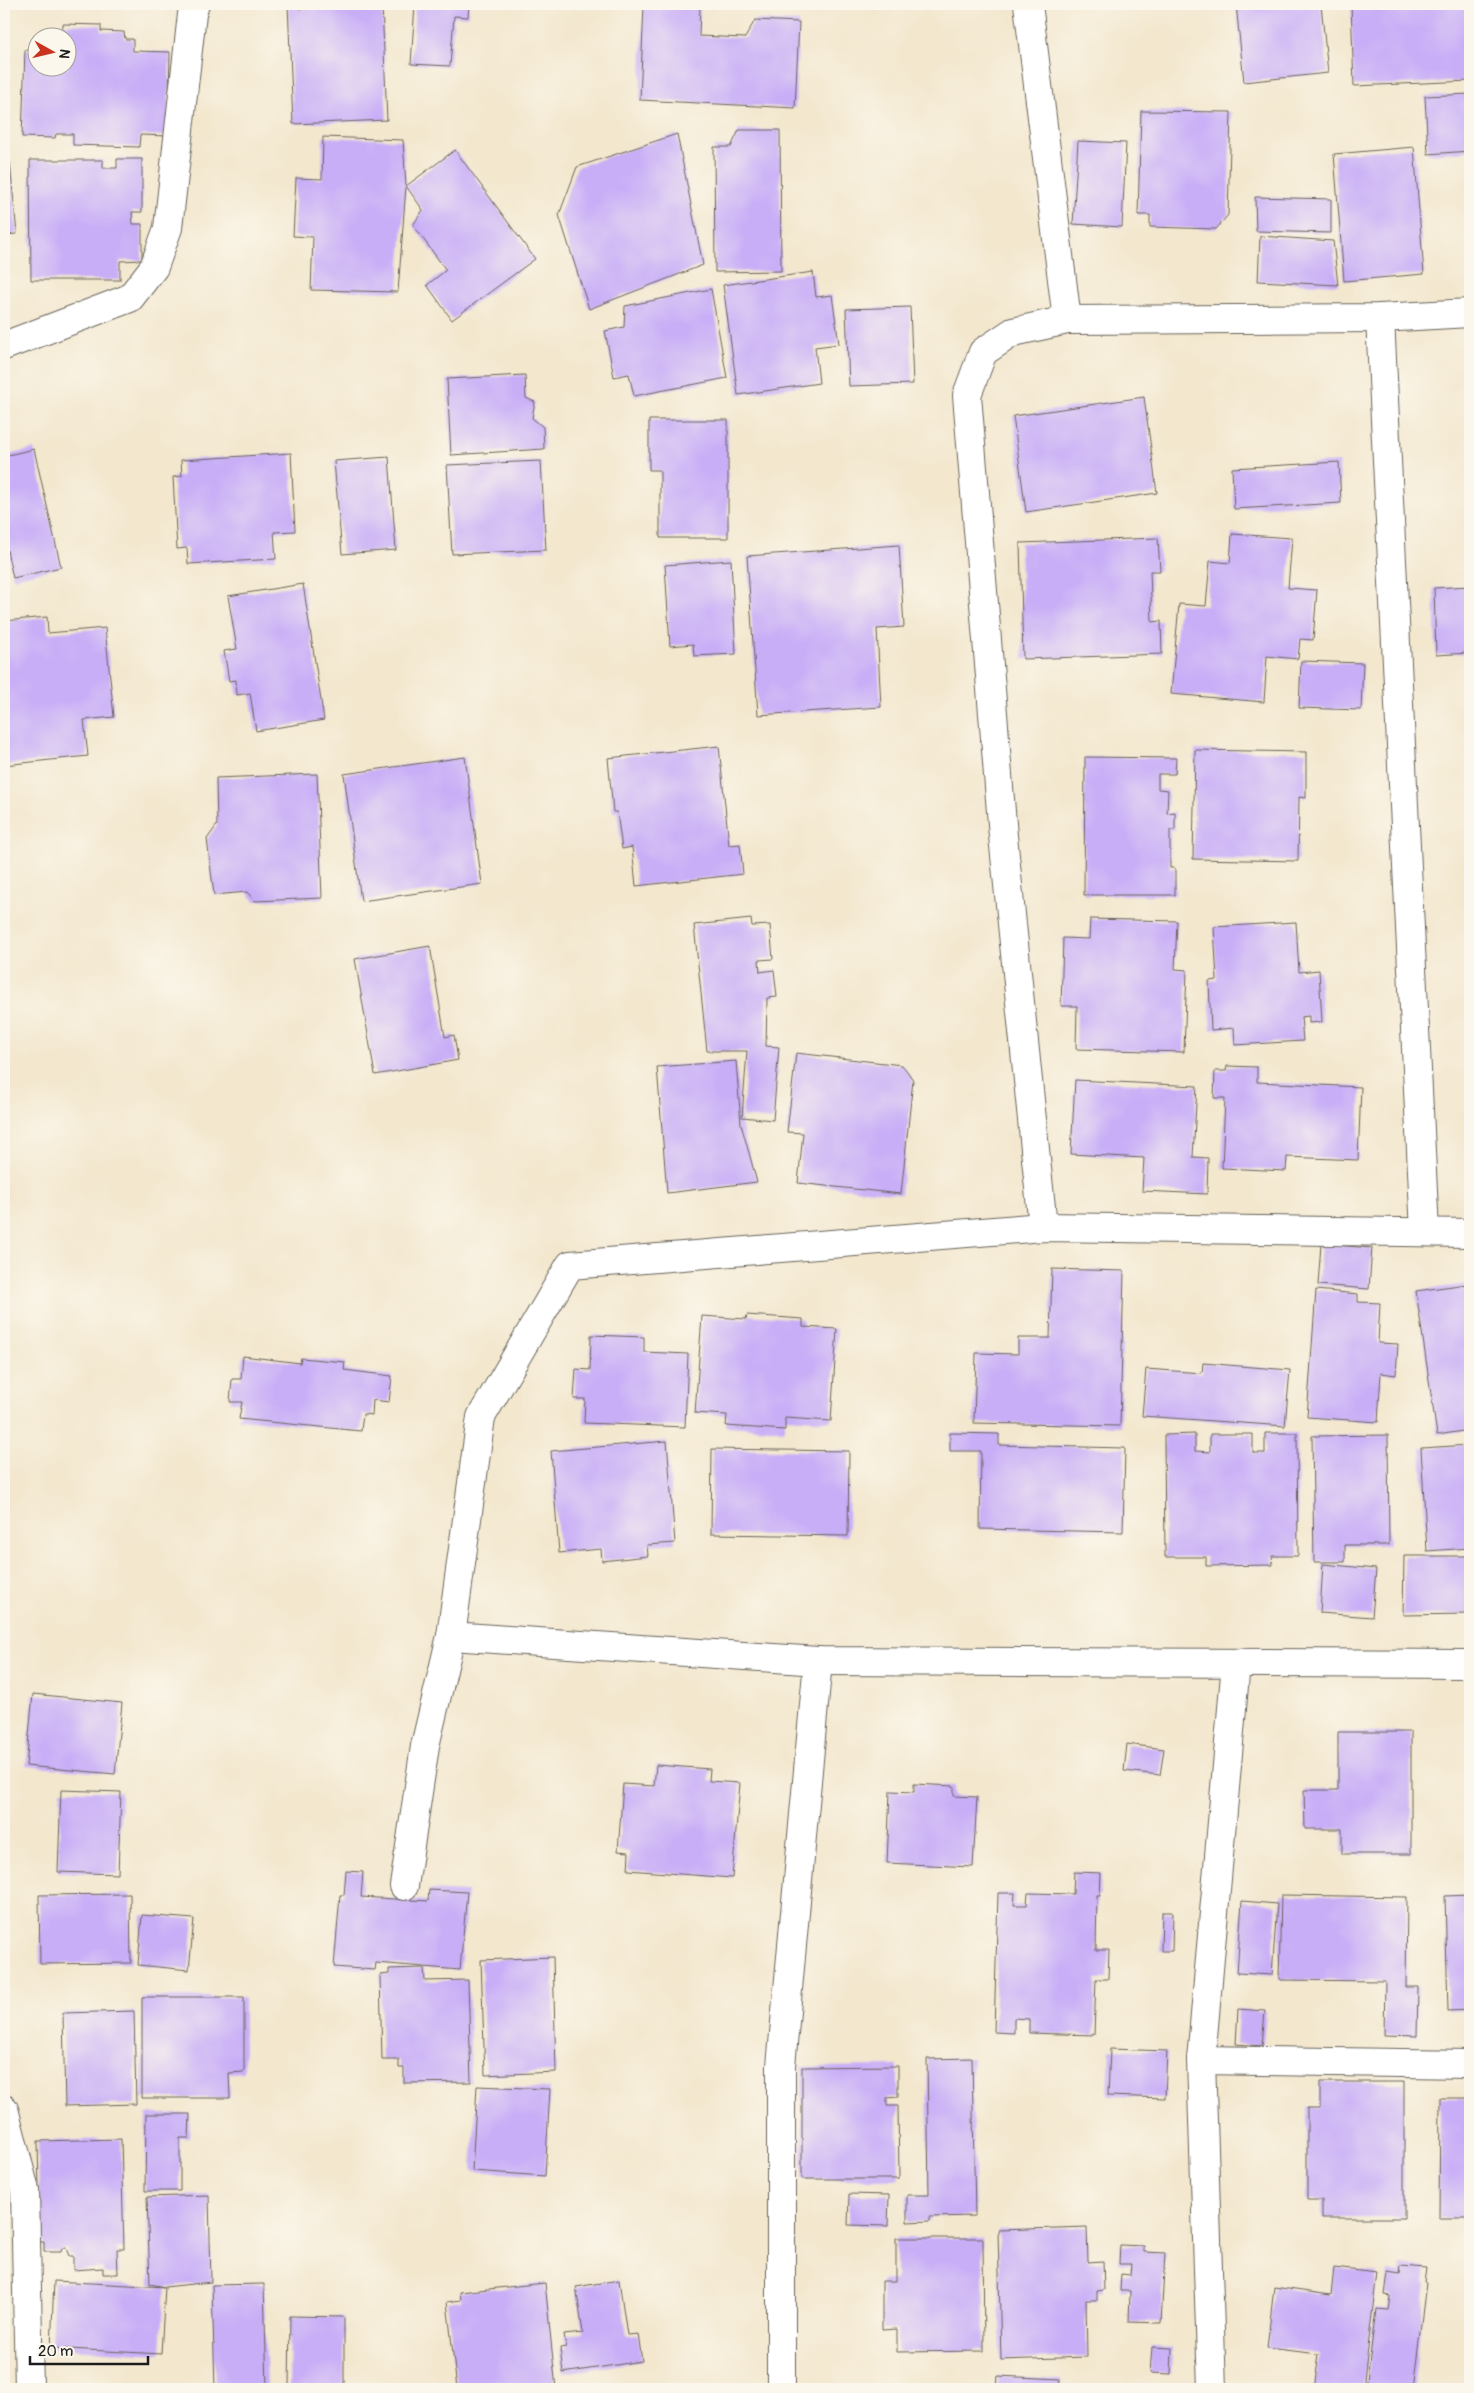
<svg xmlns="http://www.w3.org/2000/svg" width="1474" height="2393" font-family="Pangolin,sans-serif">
<rect width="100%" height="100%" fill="#fbf7ec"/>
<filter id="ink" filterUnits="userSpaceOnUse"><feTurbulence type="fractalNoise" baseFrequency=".02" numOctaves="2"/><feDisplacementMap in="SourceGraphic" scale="10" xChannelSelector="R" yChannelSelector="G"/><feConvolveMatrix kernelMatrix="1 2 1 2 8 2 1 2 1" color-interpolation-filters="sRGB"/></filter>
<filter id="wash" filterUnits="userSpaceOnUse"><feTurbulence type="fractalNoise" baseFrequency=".0096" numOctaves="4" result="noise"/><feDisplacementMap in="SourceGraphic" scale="20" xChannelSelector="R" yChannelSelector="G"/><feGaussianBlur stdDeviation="1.12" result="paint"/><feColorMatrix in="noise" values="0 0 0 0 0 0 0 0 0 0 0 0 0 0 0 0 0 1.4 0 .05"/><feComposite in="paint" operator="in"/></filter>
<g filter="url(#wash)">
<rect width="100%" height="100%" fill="#f3e7ce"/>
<g id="blocks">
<g fill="#c8adf7">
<polygon points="288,4 301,9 382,5 387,120 293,124"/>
<polygon points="415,4 469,4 468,17 454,16 450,66 411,64"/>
<polygon points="1236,4 1321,4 1328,73 1244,82"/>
<polygon points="1351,4 1470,4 1470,81 1354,86"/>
<polygon points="644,5 700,7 699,36 745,38 755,20 799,22 795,108 640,100"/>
<polygon points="63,24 101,25 101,31 124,32 125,39 133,39 133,51 170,52 168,136 140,135 139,147 73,145 73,134 56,134 55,138 22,137 25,50 38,50 38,68 68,68 68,38 62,38"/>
<polygon points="1470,94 1470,151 1428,154 1425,96"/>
<polygon points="1141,111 1231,112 1228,215 1216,229 1150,227 1150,215 1138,215"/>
<polygon points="739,130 780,130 781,271 715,272 714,147 731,147"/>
<polygon points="677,134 703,265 589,309 559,215 577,167"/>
<polygon points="323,137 403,140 406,186 455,150 535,259 452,320 427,285 446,270 413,225 423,210 406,186 398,292 311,290 313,237 293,236 296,178 322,179"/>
<polygon points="1078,141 1126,143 1122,227 1073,224"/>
<polygon points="1414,147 1424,274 1344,281 1334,154"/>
<polygon points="117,159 142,159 142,212 132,212 133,224 142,224 142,260 120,261 120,280 31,280 30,160 103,160 103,168 117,168"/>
<polygon points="4,163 10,163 17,234 4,235"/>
<polygon points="1255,197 1331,199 1331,233 1256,231"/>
<polygon points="1260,236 1333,241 1338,285 1258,281"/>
<polygon points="813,272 816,297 832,295 839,344 815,347 819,383 738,395 723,285"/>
<polygon points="711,289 727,378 634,396 629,374 614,377 605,331 624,327 625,306"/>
<polygon points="910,307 913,384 849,386 846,309"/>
<polygon points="525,375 526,398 535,402 532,418 543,427 544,449 451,455 447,379"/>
<polygon points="1144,397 1157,493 1026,512 1013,416"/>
<polygon points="649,420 728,420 728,538 660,538 660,470 649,470"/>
<polygon points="34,449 61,567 13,578 4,537 4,456"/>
<polygon points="291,453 295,531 274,532 276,559 188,564 187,548 177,549 173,477 182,476 181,460"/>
<polygon points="389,457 396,550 342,554 334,461"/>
<polygon points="541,461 546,550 452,554 447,465"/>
<polygon points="1339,462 1341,503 1234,509 1232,468"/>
<polygon points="1232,534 1292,538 1288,588 1317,590 1313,640 1300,639 1298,659 1267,656 1264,702 1171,694 1179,604 1206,606 1210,561 1230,563"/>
<polygon points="1158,538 1160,571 1150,571 1152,622 1161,621 1162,654 1023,659 1020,543"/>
<polygon points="899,545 904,627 877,629 881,707 758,715 747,556"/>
<polygon points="731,560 736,654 694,656 693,644 670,646 665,565"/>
<polygon points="303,584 324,720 256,731 250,693 237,695 236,680 229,681 224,651 237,649 228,596"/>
<polygon points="1470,586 1470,653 1436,655 1434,588"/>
<polygon points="47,617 48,633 105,628 114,717 84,720 88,756 4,765 4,621"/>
<polygon points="1301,661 1363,663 1361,710 1299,708"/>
<polygon points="719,746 729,845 740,844 743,874 636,886 632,847 622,849 617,812 613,812 608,758"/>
<polygon points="1195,750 1306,752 1306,798 1299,797 1298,861 1193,859"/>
<polygon points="465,757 482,884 361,901 344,774"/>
<polygon points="1085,757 1176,758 1175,774 1158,774 1158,789 1168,790 1167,813 1175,812 1175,830 1170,830 1170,868 1175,868 1175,895 1084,895"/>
<polygon points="317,774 322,898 255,901 247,892 214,895 207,839 217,825 216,778"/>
<polygon points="751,919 752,926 770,925 773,959 759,960 760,972 774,970 777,997 767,998 766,1046 779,1047 773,1120 742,1117 747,1051 707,1051 694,925"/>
<polygon points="1090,919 1177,921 1175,969 1187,970 1184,1052 1076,1049 1077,1006 1061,1006 1063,938 1089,939"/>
<polygon points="1296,922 1299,972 1319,970 1322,1022 1309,1023 1309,1016 1301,1017 1303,1041 1235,1045 1234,1028 1211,1030 1209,981 1217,980 1214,927"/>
<polygon points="430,946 445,1037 454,1035 458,1060 375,1075 355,959"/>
<polygon points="796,1053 902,1065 907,1071 913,1080 901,1194 798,1183 803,1133 787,1132"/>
<polygon points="736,1061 741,1124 757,1182 667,1193 657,1067"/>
<polygon points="1227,1066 1257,1067 1257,1082 1361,1087 1358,1160 1287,1157 1286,1171 1222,1168 1225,1098 1214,1098 1215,1071 1226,1071"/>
<polygon points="1075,1080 1197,1086 1193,1157 1208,1158 1207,1194 1142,1191 1144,1158 1071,1154"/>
<polygon points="1321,1244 1372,1248 1369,1289 1318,1285"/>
<polygon points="1052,1269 1124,1271 1120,1426 974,1423 976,1353 1018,1354 1018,1338 1050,1338"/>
<polygon points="1467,1284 1470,1306 1470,1430 1437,1435 1416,1291"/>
<polygon points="1316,1290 1358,1294 1358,1302 1380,1303 1378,1343 1398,1344 1396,1375 1381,1373 1378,1422 1307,1417"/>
<polygon points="747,1315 803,1319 803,1327 837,1329 831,1421 785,1418 785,1430 726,1426 727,1415 695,1413 702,1316 746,1319"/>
<polygon points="591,1335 644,1337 644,1352 688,1354 685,1427 584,1423 585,1399 574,1399 576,1369 590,1370"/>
<polygon points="243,1356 300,1363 301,1358 345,1362 344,1370 392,1376 389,1402 373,1400 372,1415 363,1414 361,1431 239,1419 242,1402 230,1402 232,1379 241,1379"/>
<polygon points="1203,1363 1290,1370 1285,1426 1142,1416 1146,1369 1202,1373"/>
<polygon points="950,1433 999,1434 999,1445 1125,1448 1123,1532 980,1529 981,1451 950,1451"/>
<polygon points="1265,1433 1297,1433 1298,1556 1272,1556 1273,1565 1206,1566 1206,1557 1165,1557 1164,1435 1195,1434 1195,1451 1210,1452 1210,1434 1253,1434 1253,1453 1265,1453"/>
<polygon points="1388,1435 1389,1545 1345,1545 1345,1562 1314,1562 1312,1436"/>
<polygon points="667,1441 675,1543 647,1545 648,1556 602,1561 601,1549 559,1553 551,1451"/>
<polygon points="1470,1445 1470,1548 1427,1551 1421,1448"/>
<polygon points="712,1449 849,1451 848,1536 711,1534"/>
<polygon points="1404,1556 1470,1556 1470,1614 1403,1615"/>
<polygon points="1323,1564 1376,1569 1372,1617 1320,1613"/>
<polygon points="33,1694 122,1703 115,1774 26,1766"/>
<polygon points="1338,1732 1411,1732 1411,1854 1342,1854 1342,1829 1305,1829 1304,1790 1338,1790"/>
<polygon points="1127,1744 1164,1749 1160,1775 1124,1771"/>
<polygon points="656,1765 710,1769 709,1781 740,1783 732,1878 628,1870 629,1852 618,1851 623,1784 654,1786"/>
<polygon points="914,1784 954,1786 954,1796 977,1797 973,1867 887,1863 890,1791 914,1792"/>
<polygon points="61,1790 121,1792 118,1874 58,1872"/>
<polygon points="346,1871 363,1872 361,1897 428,1901 429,1890 467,1892 460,1970 376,1963 375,1970 334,1967 340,1895 344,1895"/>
<polygon points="1074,1872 1101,1873 1100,1895 1097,1895 1096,1950 1109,1950 1108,1979 1096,1979 1094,2035 1029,2033 1029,2019 1014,2018 1014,2033 994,2032 998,1893 1015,1893 1014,1905 1027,1905 1028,1893 1073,1894"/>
<polygon points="130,1894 131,1963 40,1964 39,1895"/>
<polygon points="1281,1895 1407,1897 1406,1987 1418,1987 1417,2036 1384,2035 1385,1981 1279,1980"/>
<polygon points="1470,1895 1470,2010 1448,2011 1445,1896"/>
<polygon points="1242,1901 1277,1904 1272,1975 1237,1973"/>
<polygon points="1162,1912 1173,1912 1172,1951 1161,1951"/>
<polygon points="142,1915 194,1919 189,1970 138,1965"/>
<polygon points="553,1957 556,2072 485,2075 481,1960"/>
<polygon points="424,1968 425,1981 468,1980 471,2082 404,2083 404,2068 399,2068 399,2060 382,2060 380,1975 389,1974 389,1969"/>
<polygon points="142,1997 244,1997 244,2072 229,2073 230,2098 142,2098"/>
<polygon points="1238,2009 1265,2011 1262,2046 1236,2044"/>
<polygon points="134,2011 136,2104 65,2106 63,2013"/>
<polygon points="1110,2049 1167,2051 1165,2098 1108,2096"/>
<polygon points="972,2058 975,2216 930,2217 930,2221 907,2222 907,2195 929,2195 927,2059"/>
<polygon points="898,2066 898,2097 887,2098 887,2106 898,2106 899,2179 802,2179 802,2067"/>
<polygon points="1320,2082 1404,2082 1404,2218 1322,2218 1322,2200 1307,2200 1307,2108 1320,2108"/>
<polygon points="477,2086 550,2089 545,2176 472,2171"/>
<polygon points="1440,2098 1470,2098 1470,2218 1439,2218"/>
<polygon points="146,2114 190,2114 189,2138 180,2138 180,2191 145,2191"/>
<polygon points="121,2139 124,2249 117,2249 118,2274 103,2274 103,2268 73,2270 73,2256 69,2256 66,2248 62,2248 61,2252 44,2252 44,2242 40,2242 38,2141"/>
<polygon points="849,2194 889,2195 888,2226 848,2225"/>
<polygon points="209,2195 211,2282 165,2287 161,2354 51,2348 54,2281 165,2287 150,2284 147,2197"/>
<polygon points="1087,2227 1088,2262 1103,2261 1104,2290 1097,2291 1097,2300 1086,2300 1087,2357 1001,2360 998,2230"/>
<polygon points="896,2238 983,2238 984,2351 897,2352 897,2329 882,2330 882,2281 896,2281"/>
<polygon points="1120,2245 1144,2246 1144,2252 1165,2253 1161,2323 1129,2322 1130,2291 1120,2291 1121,2274 1130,2275 1131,2264 1119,2264"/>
<polygon points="1401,2266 1426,2268 1424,2283 1426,2283 1413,2389 1366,2389 1376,2309 1389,2310 1391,2296 1385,2295 1388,2272 1400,2274"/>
<polygon points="1334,2268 1377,2273 1363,2389 1314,2389 1319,2354 1267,2348 1274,2287 1331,2295"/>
<polygon points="619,2280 627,2335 638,2334 642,2361 563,2373 560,2348 566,2347 564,2335 583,2333 576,2287"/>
<polygon points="545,2283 556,2389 457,2389 447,2302 461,2300 460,2292"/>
<polygon points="264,2284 267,2389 215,2389 212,2285"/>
<polygon points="290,2316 344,2317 344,2389 289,2389"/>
<polygon points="1152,2347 1172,2348 1171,2374 1150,2373"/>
<polygon points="998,2376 1061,2379 1060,2389 997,2389"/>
</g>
</g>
</g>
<g filter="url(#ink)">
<use href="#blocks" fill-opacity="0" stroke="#67635a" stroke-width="1"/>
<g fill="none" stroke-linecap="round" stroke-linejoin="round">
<g stroke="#67635a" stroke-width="30">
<g id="street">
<polyline points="1028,4 1067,320 1380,318 1470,313"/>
<polyline points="1380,318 1425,1232"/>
<polyline points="4,346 130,298 154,267 168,228 192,14 195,4"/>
<polyline points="1043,1227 1003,836 967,395 983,352 1013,332 1067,320"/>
<polyline points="1470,1233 1043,1227 570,1265 481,1417 451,1636 818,1661 1470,1664"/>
<polyline points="404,1886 425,1746 451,1636"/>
<polyline points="1201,2060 1470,2064"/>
<polyline points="4,2109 25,2190 29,2389"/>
<polyline points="781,2389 781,2066 818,1661"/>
<polyline points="1212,2389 1201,2060 1236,1663"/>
</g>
</g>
<use href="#street" stroke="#fff" stroke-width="28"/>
</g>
</g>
<rect width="1474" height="2393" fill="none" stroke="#fbf7ec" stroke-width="20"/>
<g transform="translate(52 52) rotate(98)"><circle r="24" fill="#fbf7ec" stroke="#a29f99"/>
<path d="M0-4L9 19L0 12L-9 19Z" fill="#c8321e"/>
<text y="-8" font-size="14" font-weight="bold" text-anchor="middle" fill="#1c1c1c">N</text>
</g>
<path d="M30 2356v8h118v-8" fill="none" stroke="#1c1c1c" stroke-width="2.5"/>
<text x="38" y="2356" font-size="15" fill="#1c1c1c" stroke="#fbf7ec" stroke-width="4" paint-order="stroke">20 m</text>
</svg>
